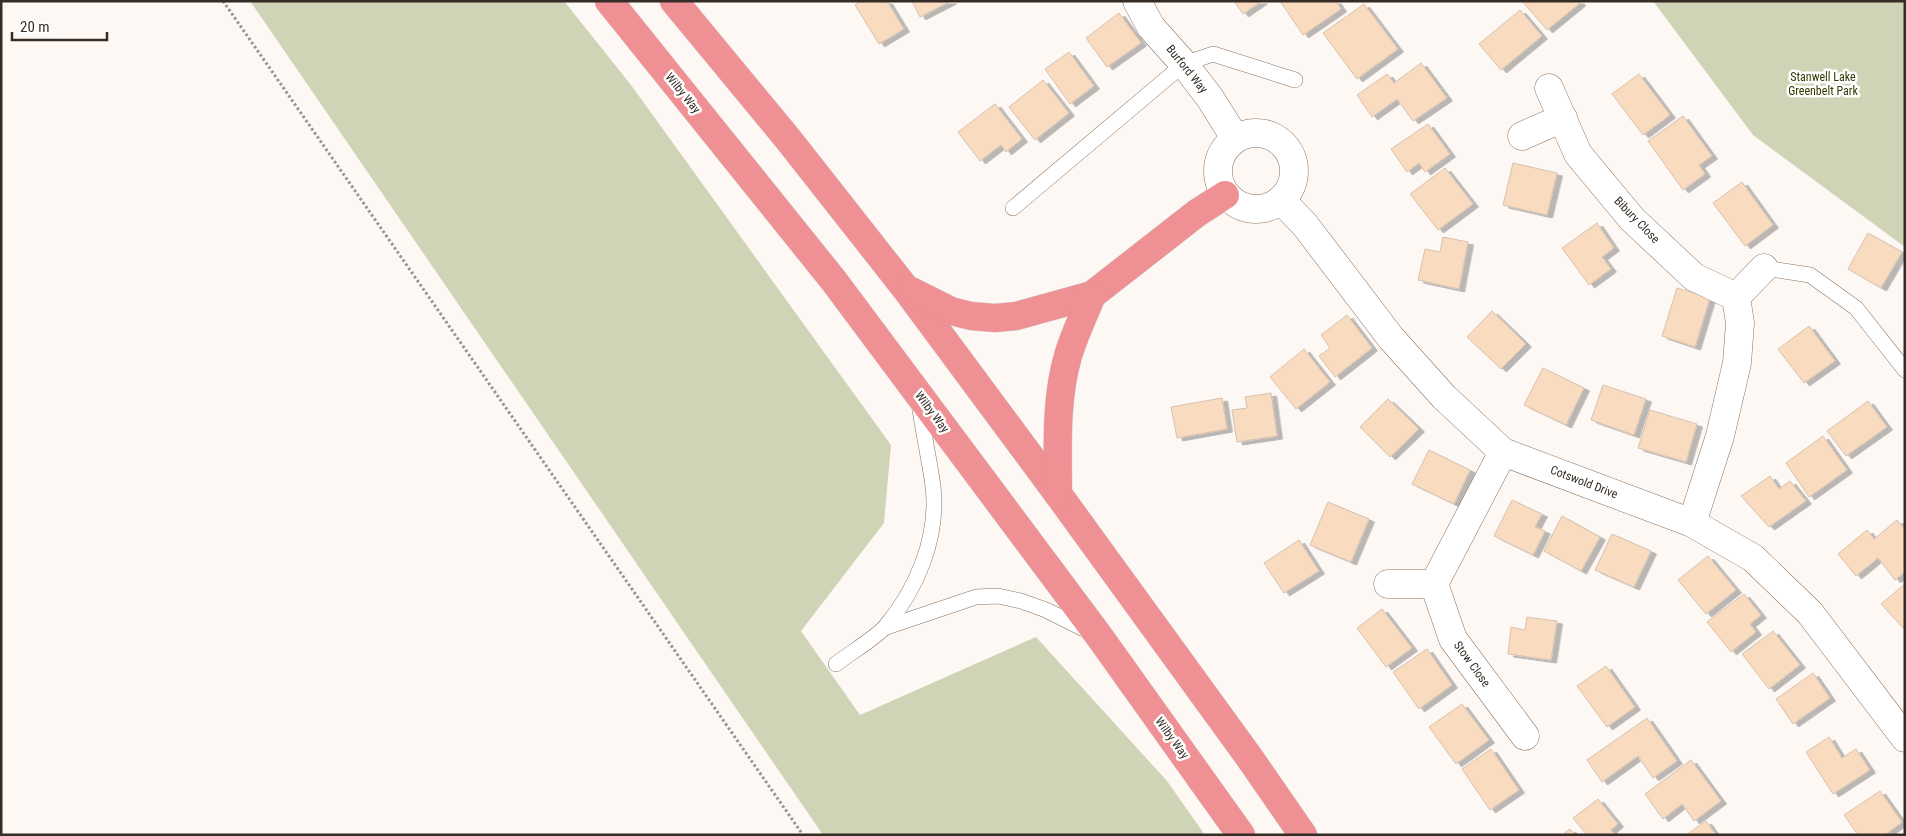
<svg xmlns="http://www.w3.org/2000/svg" width="1906" height="836" font-family="'Roboto Condensed',sans-serif">
<defs>
<filter id="shadow"><feDropShadow dx="5.5" dy="3" stdDeviation="0" flood-color="#0004"/></filter>
</defs>
<rect width="100%" height="100%" fill="#fdf8f4"/>
<g fill="#d0d4b6">
<polygon points="250,1 564,1 631,85 891,445 884,523 801,631 860,715 1036,637 1167,781 1205,835 823,835"/>
<polygon points="1653,1 1905,1 1905,247 1753,135"/>
</g>
<g fill="#f9dbc0" stroke="#d7c1ae" filter="url(#shadow)">
<polygon points="861,1 887,1 904,29 879,44 855,5"/>
<polygon points="912,1 951,1 920,17"/>
<polygon points="1234,1 1262,1 1243,14"/>
<polygon points="1280,1 1336,1 1341,9 1303,35"/>
<polygon points="1522,1 1579,1 1580,3 1547,30"/>
<polygon points="1364,4 1398,49 1357,79 1323,33"/>
<polygon points="1520,10 1542,36 1501,70 1479,44"/>
<polygon points="1119,13 1141,43 1107,67 1086,38"/>
<polygon points="1069,52 1094,86 1070,104 1045,69"/>
<polygon points="1421,63 1447,98 1413,121 1397,99 1372,117 1357,95 1387,74 1394,83"/>
<polygon points="1639,74 1670,115 1643,135 1612,94"/>
<polygon points="1043,80 1069,113 1035,140 1009,107"/>
<polygon points="995,104 1022,139 1006,152 1001,145 980,161 958,132"/>
<polygon points="1683,116 1712,156 1699,165 1705,174 1683,190 1648,141"/>
<polygon points="1428,124 1450,154 1425,172 1419,163 1407,172 1391,149"/>
<polygon points="1513,163 1557,173 1547,215 1503,205"/>
<polygon points="1445,168 1473,204 1438,230 1410,194"/>
<polygon points="1742,182 1773,225 1745,246 1713,203"/>
<polygon points="1597,223 1614,248 1602,257 1611,269 1589,285 1562,248"/>
<polygon points="1868,233 1902,252 1881,288 1848,269"/>
<polygon points="1443,237 1468,242 1459,289 1418,280 1425,249 1440,252"/>
<polygon points="1677,288 1710,298 1695,347 1662,336"/>
<polygon points="1492,311 1526,344 1501,369 1467,337"/>
<polygon points="1347,315 1372,348 1335,377 1319,356 1330,348 1321,335"/>
<polygon points="1809,326 1835,361 1804,383 1778,349"/>
<polygon points="1304,349 1330,382 1296,409 1270,377"/>
<polygon points="1543,368 1584,388 1566,425 1524,405"/>
<polygon points="1603,385 1646,399 1634,435 1591,420"/>
<polygon points="1271,393 1277,436 1237,442 1232,410 1247,408 1245,397"/>
<polygon points="1222,398 1227,429 1177,438 1171,407"/>
<polygon points="1388,399 1419,429 1390,457 1360,427"/>
<polygon points="1868,401 1887,427 1846,456 1827,431"/>
<polygon points="1650,410 1697,424 1686,462 1638,448"/>
<polygon points="1823,436 1847,470 1809,497 1786,463"/>
<polygon points="1429,450 1470,470 1454,504 1412,484"/>
<polygon points="1770,476 1779,489 1790,481 1806,501 1769,527 1741,496"/>
<polygon points="1512,500 1542,514 1535,527 1545,531 1533,555 1494,536"/>
<polygon points="1328,502 1369,519 1351,562 1310,545"/>
<polygon points="1562,516 1600,537 1581,571 1544,551"/>
<polygon points="1897,520 1905,529 1905,572 1895,580 1878,558 1856,576 1838,554 1867,530 1874,539"/>
<polygon points="1612,534 1651,551 1634,587 1595,570"/>
<polygon points="1299,540 1319,571 1284,593 1264,563"/>
<polygon points="1708,556 1736,590 1706,614 1678,580"/>
<polygon points="1905,584 1905,630 1881,604"/>
<polygon points="1744,594 1761,615 1750,624 1756,632 1731,652 1707,622"/>
<polygon points="1382,609 1412,648 1386,667 1357,628"/>
<polygon points="1527,617 1557,621 1551,660 1508,654 1511,627 1525,630"/>
<polygon points="1773,631 1800,665 1769,689 1742,654"/>
<polygon points="1427,649 1452,685 1419,709 1393,672"/>
<polygon points="1606,666 1635,707 1607,727 1577,686"/>
<polygon points="1813,673 1830,698 1793,724 1776,699"/>
<polygon points="1462,704 1489,740 1456,764 1429,727"/>
<polygon points="1647,718 1677,761 1653,778 1638,756 1602,782 1587,760"/>
<polygon points="1829,737 1842,758 1856,749 1870,770 1833,794 1806,752"/>
<polygon points="1491,749 1519,790 1490,810 1462,769"/>
<polygon points="1691,760 1721,801 1694,821 1682,804 1663,819 1645,794"/>
<polygon points="1880,791 1902,822 1885,835 1858,835 1844,815"/>
<polygon points="1598,799 1618,824 1611,830 1615,835 1587,835 1573,818"/>
<polygon points="1706,821 1716,835 1686,835"/>
<polygon points="1570,829 1575,835 1562,835"/>
</g>
<g fill="none" stroke-linecap="round" stroke-linejoin="round">
<g stroke="#887362" stroke-width="16">
<g id="lane">
<polyline points="1013,208 1184,64 1213,54 1295,80"/>
<polyline points="1764,268 1810,275 1856,308 1905,370"/>
<polyline points="884,628 976,597 998,596 1021,601 1046,610 1090,632"/>
<path d="M836,664c14,-11 38,-25 49,-37 32,-38 54,-90 48,-141 -4,-28 -10,-55 -14,-83"/>
</g>
</g>
<g stroke="#887362" stroke-width="29">
<g id="street">
<polyline points="1137,1 1151,27 1184,64 1210,98 1235,138"/>
<polyline points="1549,88 1578,154 1632,219 1694,277 1736,297 1740,323 1737,363 1720,436 1692,523"/>
<circle cx="1256" cy="171" r="38"/>
<polyline points="1522,136 1563,118"/>
<polyline points="1281,200 1305,225 1391,338 1444,397 1503,452 1692,523 1753,558 1810,613 1905,738"/>
<polyline points="1736,297 1764,268"/>
<polyline points="1503,452 1434,584 1453,639 1525,736"/>
<polyline points="1388,584 1434,584"/>
</g>
</g>
<g stroke="#d7d5d3" stroke-width="29">
<g id="highway">
<polyline points="609,1 834,281 1099,636 1241,835"/>
<polyline points="674,1 788,139 906,289 1058,494 1249,757 1303,835"/>
<polyline points="911,291 951,311 971,316 995,318 1016,316 1092,295 1197,213 1225,195"/>
<path d="M1058,494c0,-45 -3,-94 10,-138 6,-21 16,-41 24,-61"/>
</g>
</g>
<polyline stroke="#9a948e" stroke-width="3" stroke-dasharray="2.5 2.5" stroke-linecap="butt" points="223,1 803,835"/>
<use href="#lane" stroke="#fff" stroke-width="15"/>
<use href="#street" stroke="#fff" stroke-width="28"/>
<use href="#highway" stroke="#ef9094" stroke-width="28"/>
</g>
<g text-anchor="middle" dominant-baseline="central" stroke-width="5" stroke-linejoin="round" paint-order="stroke">
<g font-size="12" fill="#352d25" stroke="#fff">
<text transform="translate(1187 69) rotate(51)">Burford Way</text>
<text transform="translate(683 93) rotate(51)">Wilby Way</text>
<text transform="translate(1637 220) rotate(46)">Bibury Close</text>
<text transform="translate(932 412) rotate(53)">Wilby Way</text>
<text transform="translate(1584 482) rotate(21)">Cotswold Drive</text>
<text transform="translate(1472 664) rotate(54)">Stow Close</text>
<text transform="translate(1172 738) rotate(54)">Wilby Way</text>
</g>
<g font-size="12" fill="#363901" stroke="#fff">
<text x="1823" y="77">Stanwell Lake<tspan x="1823" dy="14">Greenbelt Park</tspan></text>
</g>
</g>
<rect width="1906" height="836" fill="none" stroke="#352d25" stroke-width="5"/>
<path d="M12 32v8h95v-8" fill="none" stroke="#352d25" stroke-width="2.5"/>
<text x="20" y="32" font-size="15" fill="#352d25" stroke="#ffffff" stroke-width="4" paint-order="stroke">20 m</text>
</svg>
